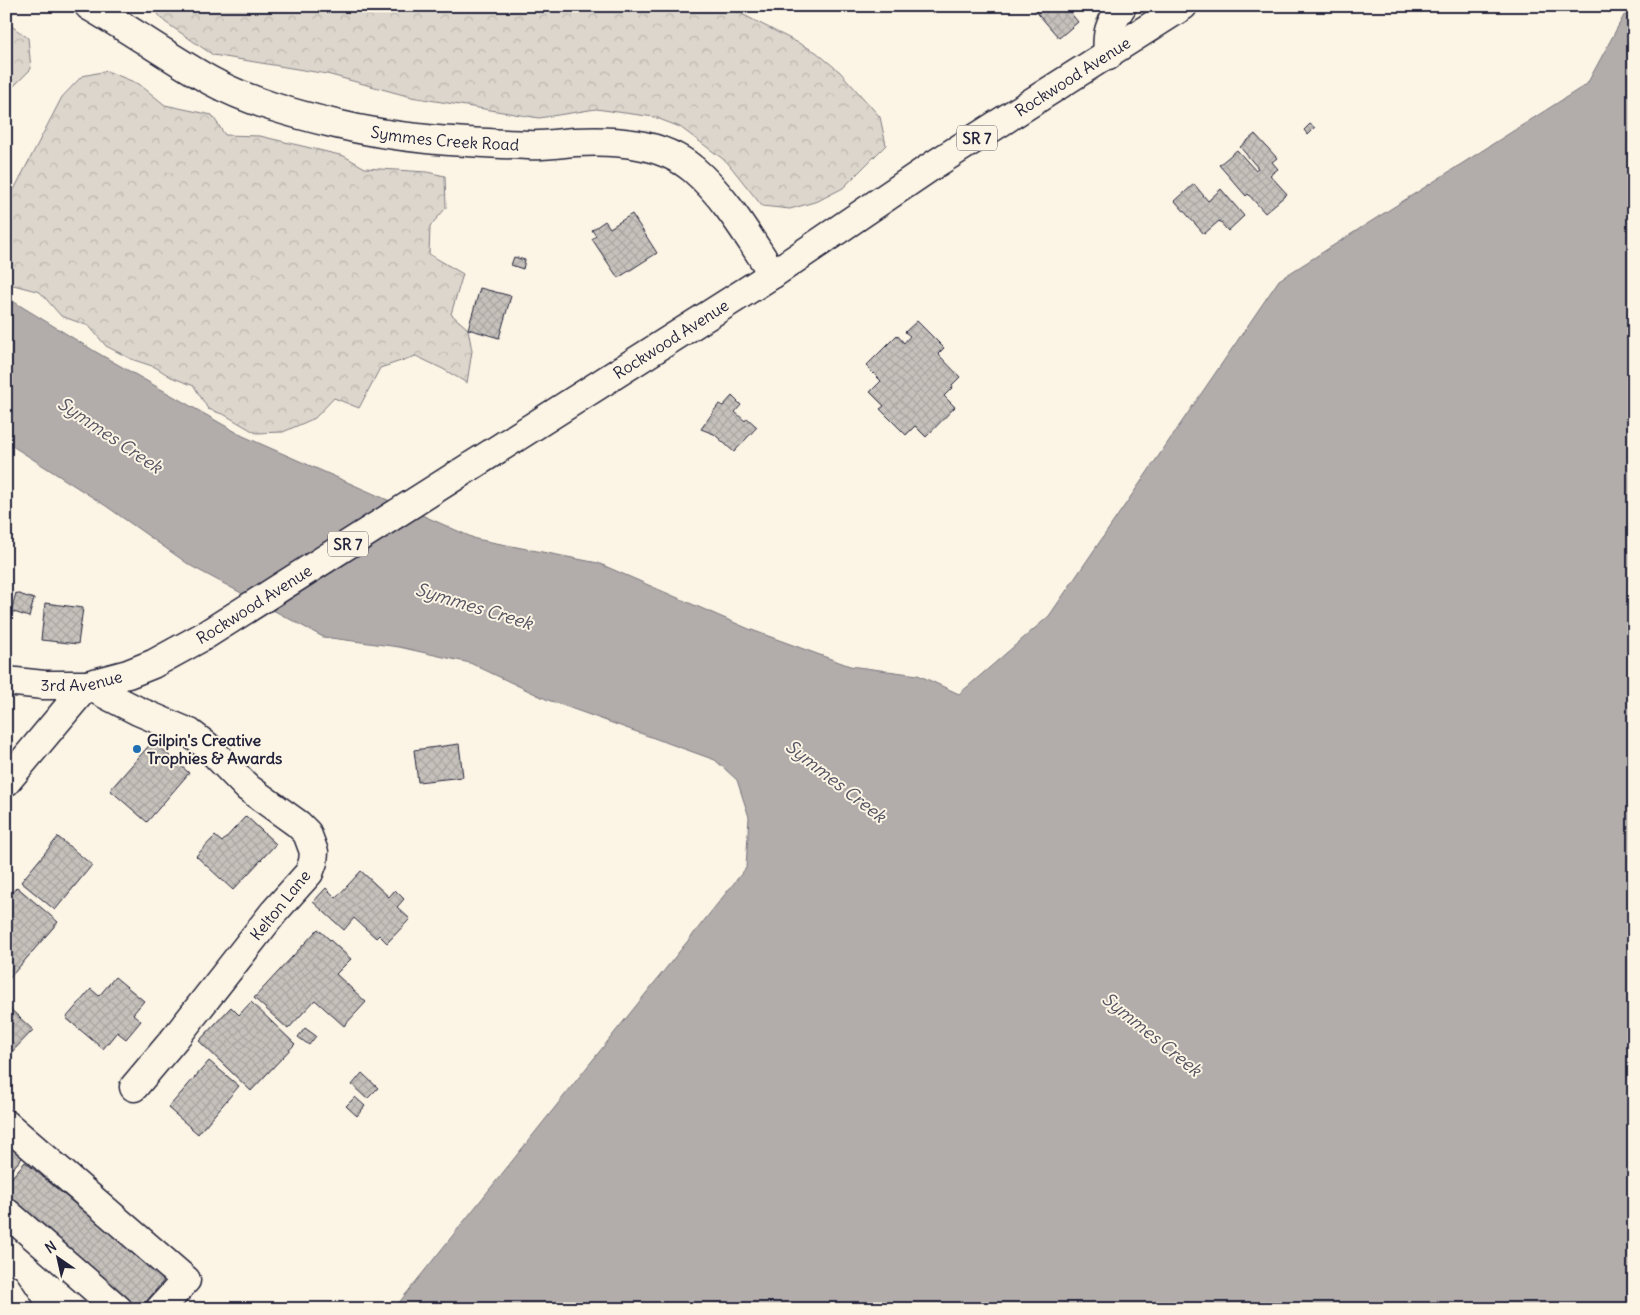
<svg xmlns="http://www.w3.org/2000/svg" width="1640" height="1315" font-family="Delius,sans-serif">
<defs>
<pattern id="forest-crowns" width="20" height="18" patternUnits="userSpaceOnUse" patternTransform="scale(1.25)"><rect width="20" height="18" fill="#dcd6cc"/><path d="M2 6a3 3 0 1 1 6 0M12 15a3 3 0 1 1 6 0" fill="none" stroke="#bcb7b0"/></pattern>
<pattern id="building-cross-hatch" width="8" height="8" patternUnits="userSpaceOnUse" patternTransform="scale(1.25)"><rect width="8" height="8" fill="#c6c1bb"/><path d="M0 0l8 8M0 8l8-8" fill="none" stroke="#aaa6a2"/></pattern>
</defs>
<rect width="100%" height="100%" fill="#fcf5e5"/>
<filter id="ink" filterUnits="userSpaceOnUse"><feTurbulence type="fractalNoise" baseFrequency=".02" numOctaves="2"/><feDisplacementMap in="SourceGraphic" scale="10" xChannelSelector="R" yChannelSelector="G"/><feConvolveMatrix kernelMatrix="1 2 1 2 8 2 1 2 1" color-interpolation-filters="sRGB"/></filter>
<g filter="url(#ink)">
<g fill="url(#forest-crowns)" stroke="#7f7c84">
<polygon points="151,6 710,6 736,11 816,52 840,72 880,117 886,145 843,188 818,201 790,209 762,206 727,162 680,127 654,117 596,109 539,118 411,97 327,74 213,55 165,22"/>
<polygon points="6,22 28,38 31,69 13,87 6,100"/>
<polygon points="107,71 139,84 165,105 212,115 225,135 260,136 344,156 365,168 427,172 445,176 446,208 430,226 429,254 463,274 451,314 468,329 472,351 467,383 443,369 416,356 380,368 359,408 334,398 315,418 283,432 256,433 225,415 208,409 194,386 171,377 155,367 131,359 106,346 89,326 61,316 40,292 6,283 6,205 62,97 82,76"/>
</g>
<polygon fill="#b2adab" stroke="#78757e" points="1629,6 1634,6 1634,1309 394,1309 746,868 749,817 737,780 715,760 548,700 470,663 399,647 323,637 191,566 106,506 6,442 6,297 96,352 243,436 476,539 598,563 749,629 850,666 918,675 959,694 1049,616 1279,280 1587,84"/>
<g fill="url(#building-cross-hatch)" stroke="#22223b">
<polygon points="1035,6 1065,6 1078,22 1059,38 1033,8"/>
<polygon points="1310,124 1315,128 1308,135 1304,130"/>
<polygon points="1255,134 1277,158 1272,162 1278,169 1270,175 1287,194 1265,213 1248,194 1246,196 1219,165 1237,150 1255,170 1258,168 1240,147"/>
<polygon points="1194,184 1208,201 1221,189 1244,216 1228,231 1219,221 1204,234 1175,201"/>
<polygon points="632,214 657,253 618,278 592,239 596,236 592,230 605,221 610,228"/>
<polygon points="514,257 525,260 523,269 511,265"/>
<polygon points="480,288 511,296 499,338 468,329"/>
<polygon points="917,321 944,348 938,354 960,377 952,385 953,387 944,396 955,407 926,437 915,426 906,435 880,409 884,406 870,392 881,381 866,366 897,335 904,343 910,336 905,332"/>
<polygon points="732,396 741,405 735,412 745,421 747,418 757,427 734,452 714,434 701,429 719,404 723,406"/>
<polygon points="16,593 34,599 29,617 11,611"/>
<polygon points="45,603 83,608 78,644 41,640"/>
<polygon points="153,741 189,773 147,822 110,790"/>
<polygon points="459,744 463,777 418,782 414,750"/>
<polygon points="246,816 276,844 233,890 196,856 215,836 222,842"/>
<polygon points="58,837 92,865 55,910 21,882"/>
<polygon points="361,871 389,897 395,890 404,899 397,907 410,919 387,943 379,935 376,938 354,918 344,930 313,902 326,888 336,898"/>
<polygon points="17,887 58,922 7,981 6,899"/>
<polygon points="318,929 351,959 336,974 366,1002 344,1026 315,1000 288,1029 254,998"/>
<polygon points="115,977 144,1001 133,1014 141,1021 126,1039 117,1032 103,1049 66,1018 91,989 99,996"/>
<polygon points="251,1002 295,1044 251,1091 199,1041 231,1007 239,1015"/>
<polygon points="6,1005 33,1030 6,1058"/>
<polygon points="305,1028 316,1036 309,1045 298,1037"/>
<polygon points="209,1061 239,1086 198,1134 168,1108"/>
<polygon points="362,1073 378,1088 367,1099 352,1085"/>
<polygon points="355,1097 365,1106 357,1116 346,1106"/>
<polygon points="6,1142 23,1157 6,1176"/>
<polygon points="25,1162 165,1279 140,1309 136,1309 6,1200 6,1184"/>
</g>
<g fill="none" stroke-linecap="round" stroke-linejoin="round">
<g stroke="#22223b" stroke-width="31">
<g id="minor">
<path id="s1" d="M89,6c42,24 81,52 122,75 39,21 83,33 125,43 65,16 125,18 192,21 16,1 31,-2 47,-3 39,-2 86,0 118,27 33,28 56,69 80,105"/>
<path d="M1108,56c-2,-24 1,-30 14,-50"/>
<polyline points="6,782 87,685 138,711 190,733 207,746 248,788 298,824 307,833 314,852 313,862 309,873 274,912 176,1037 134,1087"/>
<polyline points="6,1124 186,1280 160,1309"/>
<polyline points="6,1212 118,1309"/>
<polyline points="6,1288 20,1309"/>
</g>
</g>
<g stroke="#22223b" stroke-width="31">
<g id="major">
<path id="s2" d="M6,681l38,4h43l41,-11 25,-10 51,-28 569,-362 162,-110 248,-158"/>
</g>
</g>
<use href="#minor" stroke="#fcf5e5" stroke-width="28"/>
<use href="#major" stroke="#fcf5e5" stroke-width="28"/>
</g>
</g>
<circle fill="#1f6fb2" stroke="#fcf5e5" stroke-width="2" cx="137" cy="749" r="5"/>
<g text-anchor="middle" dominant-baseline="central" stroke-width="4" stroke-linejoin="round" paint-order="stroke">
<g fill="#fcf5e5" stroke="#63616e" stroke-width="1">
<rect x="957" y="125.5" width="40" height="25" rx="4"/>
<rect x="328" y="531.5" width="40" height="25" rx="4"/>
</g>
<g font-size="15" font-weight="bold" fill="#22223b">
<text x="977" y="138">SR 7</text>
<text x="348" y="544">SR 7</text>
</g>
<g font-size="16" fill="#22223b" stroke="#fcf5e5">
<text stroke="none"><textPath href="#s2" startOffset="1242">Rockwood Avenue</textPath></text>
<text stroke="none"><textPath href="#s1" startOffset="386">Symmes Creek Road</textPath></text>
<text stroke="none"><textPath href="#s2" startOffset="762">Rockwood Avenue</textPath></text>
<text stroke="none"><textPath href="#s2" startOffset="268">Rockwood Avenue</textPath></text>
<text stroke="none"><textPath href="#s2" startOffset="76">3rd Avenue</textPath></text>
<text transform="translate(280 905) rotate(-51)">Kelton Lane</text>
</g>
<g font-size="16" font-weight="bold" fill="#22223b" stroke="#fcf5e5" text-anchor="start">
<text x="147" y="740">Gilpin's Creative<tspan x="147" dy="18">Trophies &amp; Awards</tspan></text>
</g>
<g font-size="18" font-style="italic" fill="#545362" stroke="#fcf5e5">
<text transform="translate(110 435) rotate(34)">Symmes Creek</text>
<text transform="translate(474 606) rotate(17)">Symmes Creek</text>
<text transform="translate(836 781) rotate(38)">Symmes Creek</text>
<text transform="translate(1152 1034) rotate(39)">Symmes Creek</text>
</g>
</g>
<rect width="1640" height="1315" fill="none" stroke="#fcf5e5" stroke-width="25"/>
<rect x="12" y="12" width="1615" height="1290" fill="none" stroke="#22223b" stroke-width="2" filter="url(#ink)"/>
<g transform="translate(58 1258) rotate(326)" stroke="#fcf5e5" stroke-width="4" paint-order="stroke">
<path d="M0-4L9 19L0 12L-9 19Z" fill="#22223b"/>
<text y="-8" font-size="14" font-weight="bold" text-anchor="middle" fill="#22223b">N</text>
</g>
</svg>
